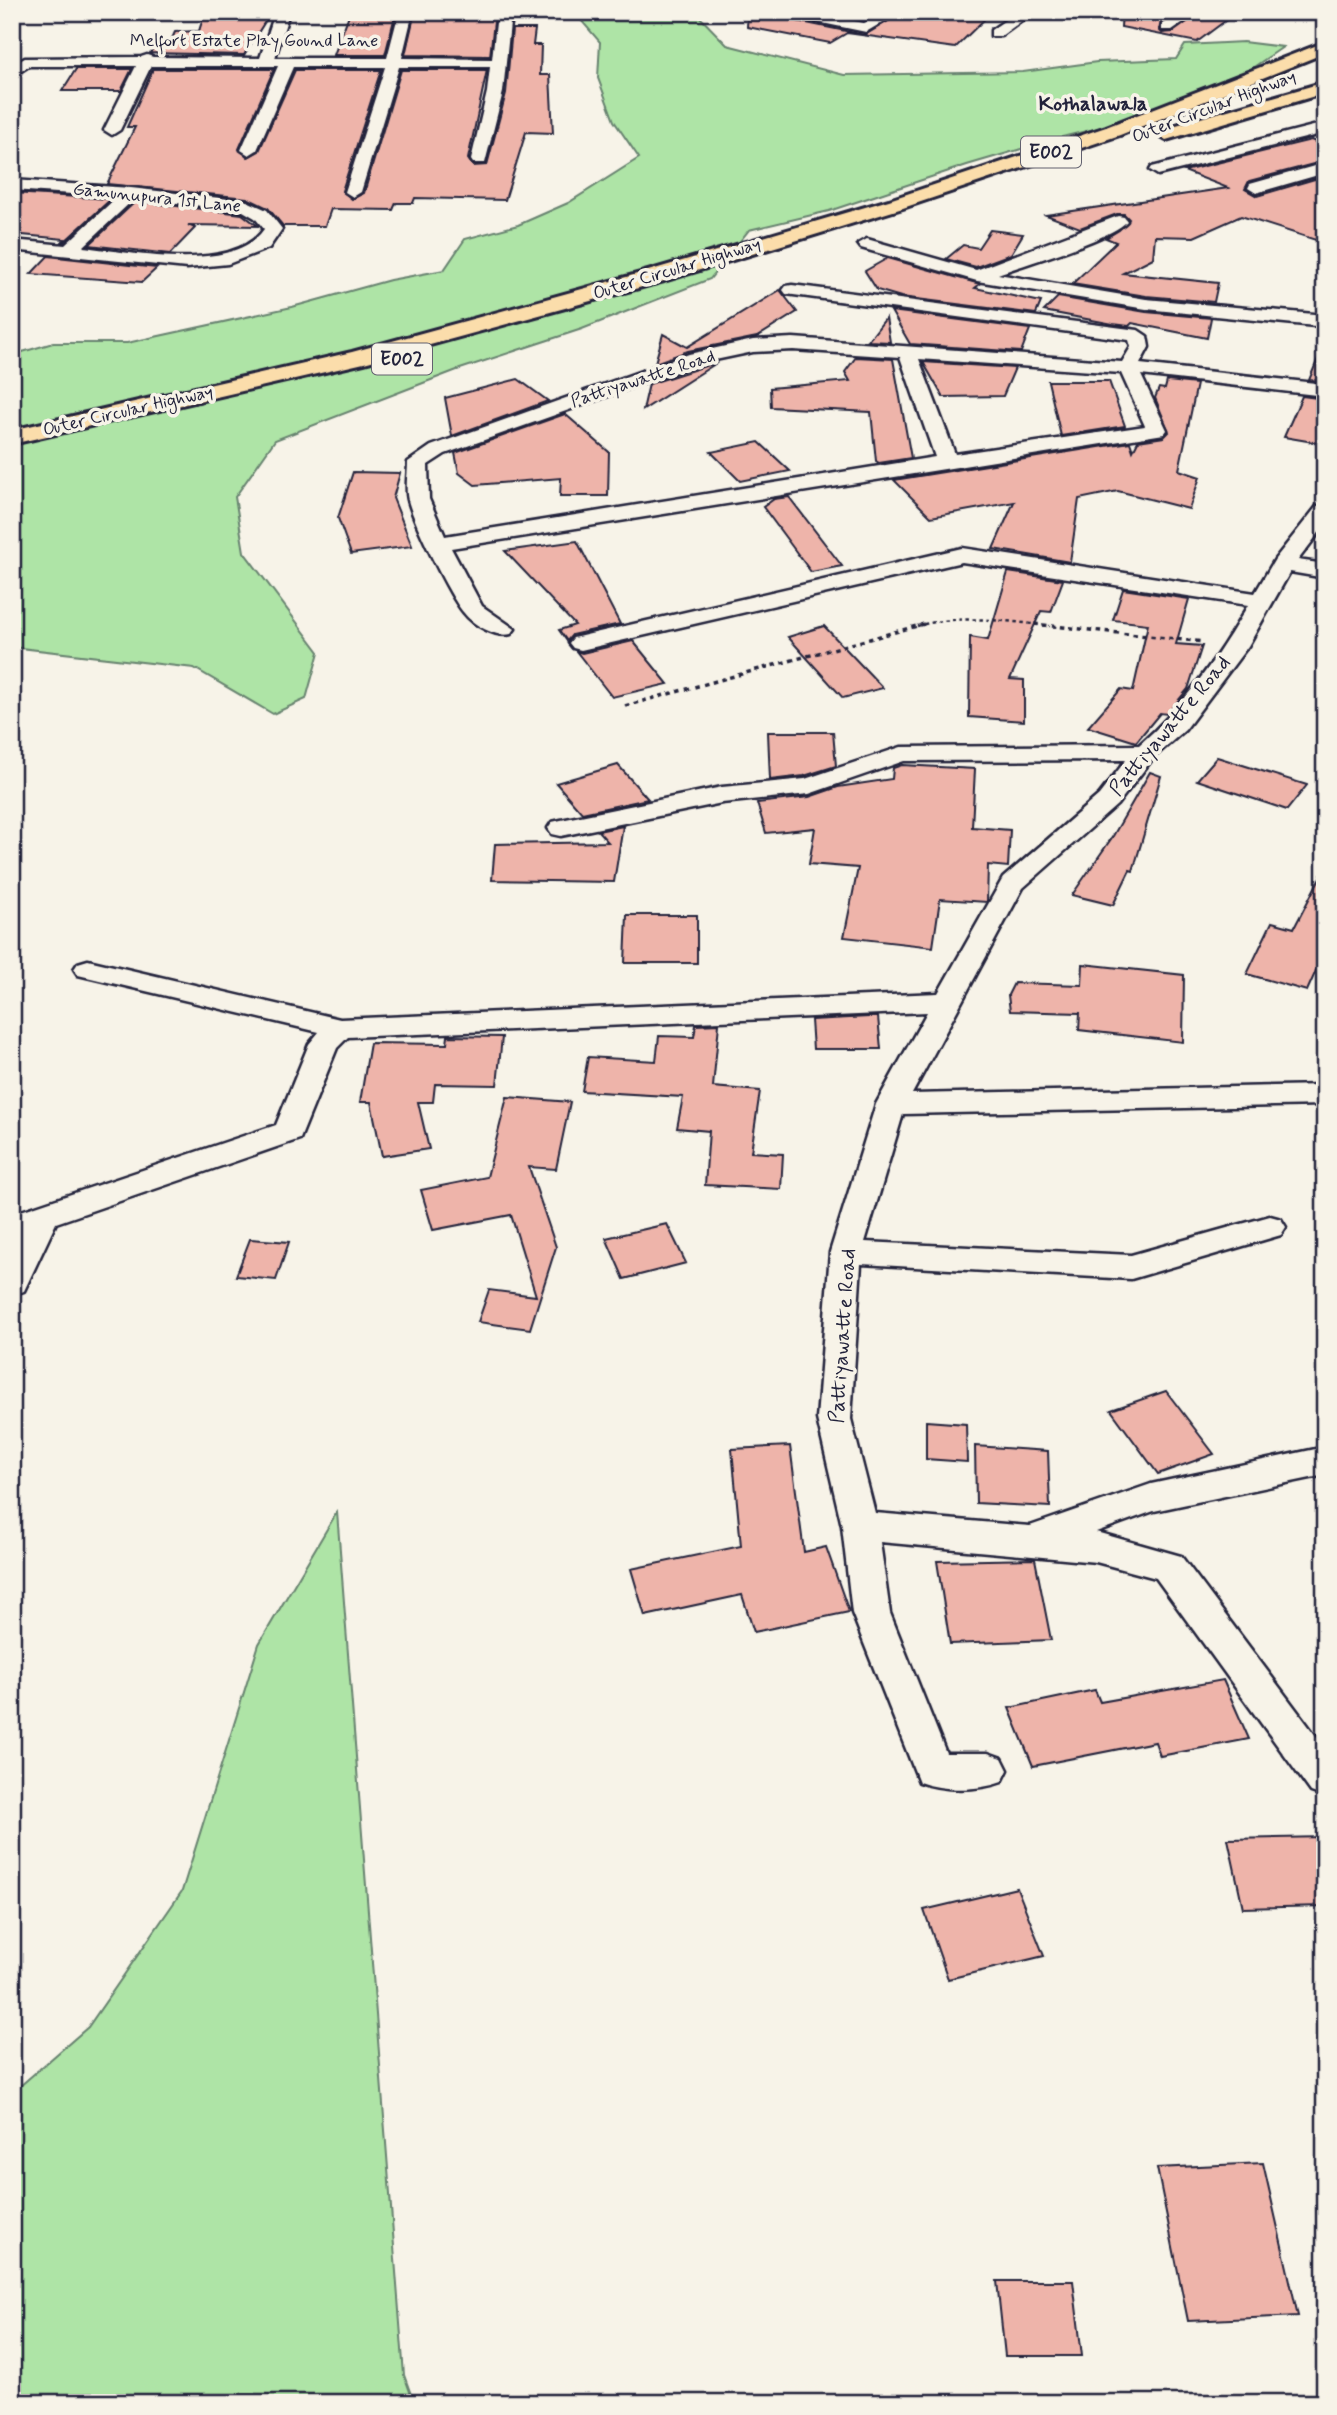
<svg xmlns="http://www.w3.org/2000/svg" width="1337" height="2415" font-family="Mynerve,sans-serif">
<rect width="100%" height="100%" fill="#f7f3e8"/>
<filter id="ink" filterUnits="userSpaceOnUse"><feTurbulence type="fractalNoise" baseFrequency=".0143" numOctaves="2"/><feDisplacementMap in="SourceGraphic" scale="14" xChannelSelector="R" yChannelSelector="G"/><feConvolveMatrix kernelMatrix="1 2 1 2 8 2 1 2 1" color-interpolation-filters="sRGB"/></filter>
<g filter="url(#ink)">
<g fill="#aee4a6" stroke="#688370" stroke-width="2">
<polygon points="574,12 695,12 727,45 844,75 1023,72 1097,62 1176,59 1185,45 1243,42 1283,47 1245,73 1156,114 1062,137 967,165 829,211 749,230 710,279 582,329 457,370 275,440 235,497 244,552 319,652 306,699 273,714 194,668 12,647 12,355 53,343 127,343 292,307 390,280 444,270 465,239 518,225 568,203 639,158 614,121 598,78 600,42"/>
<polygon points="337,1512 404,2375 414,2403 12,2403 12,2093 88,2027 182,1891 259,1644"/>
</g>
<g fill="#eeb4aa" stroke="#22223b" stroke-width="2">
<polygon points="205,12 271,12 244,55 150,53 156,43 170,43 175,32 199,31"/>
<polygon points="350,12 396,12 385,55 334,55"/>
<polygon points="415,12 515,12 512,27 512,22 508,17 498,17 494,22 490,56 405,55"/>
<polygon points="748,12 778,12 787,19 865,35 903,12 992,12 955,48 847,33 830,43 747,27"/>
<polygon points="1122,12 1176,12 1161,22 1159,30 1162,33 1173,32 1201,12 1237,12 1197,42 1121,27"/>
<polygon points="512,29 535,29 533,45 541,45 540,75 550,75 553,133 526,132 505,200 415,198 413,203 396,203 393,210 331,209 325,226 283,226 268,208 247,198 107,184 135,127 127,127 153,69 274,69 239,149 248,157 259,151 295,70 381,70 342,191 352,199 364,193 401,70 487,70 468,159 473,166 487,165 506,93"/>
<polygon points="76,69 132,69 121,91 62,91"/>
<polygon points="1311,140 1325,146 1325,161 1249,181 1245,189 1257,196 1325,176 1325,243 1241,216 1194,237 1155,236 1153,258 1123,273 1218,283 1214,302 1146,296 1072,284 1116,242 1106,238 1119,230 1129,219 1124,214 1117,214 1080,228 1046,215 1228,188 1184,171"/>
<polygon points="12,193 111,199 64,242 62,242 65,239 12,234"/>
<polygon points="136,201 242,214 258,226 188,225 195,228 170,254 89,245"/>
<polygon points="990,230 1023,234 1011,254 976,267 946,259 963,245 978,248"/>
<polygon points="48,256 157,268 142,282 31,274"/>
<polygon points="888,258 980,284 975,288 1041,302 1036,314 901,297 877,290 865,271"/>
<polygon points="780,290 797,312 757,337 688,351 655,363 663,334 687,347"/>
<polygon points="1058,297 1146,312 1211,318 1207,338 1132,323 1129,326 1113,324 1044,311"/>
<polygon points="891,311 1030,329 1021,352 910,344"/>
<polygon points="886,318 890,342 868,341"/>
<polygon points="1325,342 1325,381 1309,380"/>
<polygon points="856,357 893,359 911,458 879,463 876,461 871,412 771,407 770,388 850,381 845,372"/>
<polygon points="718,362 643,410 649,384"/>
<polygon points="923,362 1015,368 1003,396 943,397"/>
<polygon points="518,379 548,401 452,436 445,398"/>
<polygon points="1048,381 1109,381 1125,426 1061,436"/>
<polygon points="1167,381 1197,384 1179,470 1200,477 1189,509 1118,491 1079,499 1070,562 993,549 1014,502 931,517 894,480 1130,442 1133,451 1138,441 1164,437 1169,432 1155,398 1159,388 1165,389"/>
<polygon points="1302,396 1325,399 1325,444 1284,437"/>
<polygon points="565,414 609,452 608,496 560,496 561,478 475,485 459,473 455,453"/>
<polygon points="759,442 790,471 740,481 711,452"/>
<polygon points="353,472 400,473 393,498 412,546 351,554 338,518"/>
<polygon points="789,497 842,566 811,572 763,507 774,499"/>
<polygon points="577,541 620,624 572,635 567,641 559,630 575,625 505,551"/>
<polygon points="1008,572 1063,580 1051,612 1041,611 1010,679 1024,680 1024,721 969,717 970,637 988,640"/>
<polygon points="1123,589 1189,599 1176,644 1202,646 1188,689 1167,714 1160,713 1136,742 1088,727 1121,689 1133,691 1148,624 1113,620"/>
<polygon points="824,626 883,688 843,698 788,637"/>
<polygon points="633,641 668,684 612,697 576,651 582,653"/>
<polygon points="768,732 833,732 836,766 804,776 770,780"/>
<polygon points="1217,757 1307,785 1287,810 1197,780"/>
<polygon points="618,765 648,799 582,813 556,783"/>
<polygon points="902,765 975,769 972,827 1010,830 1008,867 988,865 987,902 940,899 933,947 844,937 858,868 809,864 815,828 766,833 757,803 809,797 838,787 892,779 893,768"/>
<polygon points="1150,772 1161,776 1133,871 1130,870 1113,905 1072,895 1113,836"/>
<polygon points="623,826 614,882 492,880 495,844 608,842 598,831"/>
<polygon points="1325,868 1325,951 1307,991 1247,974 1272,922 1294,928"/>
<polygon points="627,915 697,915 697,963 625,963"/>
<polygon points="1083,964 1184,975 1183,1042 1079,1030 1080,1013 1010,1011 1008,995 1014,983 1082,985"/>
<polygon points="869,1017 878,1017 881,1049 813,1049 811,1020"/>
<polygon points="719,1024 713,1087 760,1091 751,1152 783,1154 781,1189 705,1185 709,1131 677,1128 683,1097 582,1091 588,1057 656,1061 659,1036 694,1037 696,1025"/>
<polygon points="448,1036 502,1037 497,1085 435,1084 433,1102 418,1102 429,1149 382,1156 371,1102 360,1102 370,1043 447,1044"/>
<polygon points="507,1097 570,1102 556,1169 529,1167 556,1247 530,1329 478,1322 489,1290 536,1296 511,1215 433,1230 421,1190 487,1177"/>
<polygon points="667,1224 686,1263 624,1279 606,1238"/>
<polygon points="250,1239 289,1242 276,1280 236,1276"/>
<polygon points="1166,1391 1214,1454 1158,1474 1111,1410"/>
<polygon points="926,1421 966,1424 967,1462 926,1459"/>
<polygon points="790,1446 804,1552 826,1547 849,1612 754,1632 742,1595 645,1616 631,1569 741,1546 732,1449"/>
<polygon points="975,1446 1048,1451 1050,1507 976,1503"/>
<polygon points="1035,1559 1051,1640 950,1644 937,1561"/>
<polygon points="1223,1680 1249,1739 1160,1756 1155,1742 1033,1766 1009,1708 1095,1690 1100,1702"/>
<polygon points="1325,1837 1325,1906 1243,1908 1228,1839"/>
<polygon points="1017,1888 1044,1956 948,1979 924,1910"/>
<polygon points="1263,2163 1298,2316 1188,2321 1157,2168"/>
<polygon points="997,2281 1073,2281 1082,2356 1005,2356"/>
</g>
<g fill="none" stroke-linecap="round" stroke-linejoin="round">
<g stroke="#22223b" stroke-width="5">
<g id="minor">
<polygon points="283,12 288,16 275,58 387,58 399,12 413,12 402,58 492,59 496,23 498,20 508,20 510,23 503,92 485,163 473,163 471,160 487,92 490,67 399,67 361,192 353,197 345,192 385,67 293,67 257,150 249,155 241,150 278,66 151,66 120,130 112,135 104,130 136,66 29,66 12,77 12,65 25,58 141,57 147,55 153,57 260,58 274,16"/>
<polygon points="781,12 810,12 864,23 883,12 900,12 866,32 788,16"/>
<polygon points="1017,12 1034,12 1001,36 991,36 991,30"/>
<polygon points="1181,12 1198,12 1172,30 1162,30 1162,24"/>
<polygon points="1325,123 1325,133 1158,175 1150,170 1152,167"/>
<polygon points="1325,163 1325,173 1256,193 1248,188 1250,184"/>
<path d="M12,180l119,8 116,13 20,9 15,19 -13,19 -41,16 -41,4 -175,-18v-10l53,5 52,-48 -105,-7zM135,198l108,13 12,7 9,11c-31,46 -133,23 -181,18z"/>
<path d="M1118,216l6,1 3,4c-17,19 -102,43 -129,53l148,25 179,16v12l-179,-18 -169,-28 -116,-33 -3,-4 9,-5 109,31z"/>
<path d="M792,285l346,45 9,6 2,11 -9,17 185,20v12l-184,-21 26,55 -3,4 -713,114 31,58 33,23 -4,5c-15,4 -38,-9 -47,-21 -14,-16 -51,-92 -56,-113 -3,-11 0,-26 0,-38l23,-16 258,-92 64,-14 40,-2 329,24 9,-15 -2,-7 -343,-46 -3,-4 3,-4zM793,350l107,7 35,100 -490,79 -16,-37 -1,-34 17,-11 256,-91 52,-11zM919,359l202,14 24,53 -190,28z"/>
<path d="M1325,505v20l-27,35 27,4v14l-35,-6 -42,74 -63,84 -31,27 -37,48 -94,83 -111,206 413,-9v20l-422,9 -38,128 266,13 139,-39 11,3 5,8 -5,8 -150,44 -270,-15 -10,155 24,94 155,13 121,-42 174,-37v28l-171,36 -58,21 85,24 144,192v49l-14,-5 -155,-214 -60,-16 -216,-20 10,71 56,140h42l14,5 6,12 -6,12c-24,9 -59,9 -83,0l-67,-169 -10,-87 -25,-107 13,-167 46,-148 51,-92 -579,25 -11,11 -37,91 -244,84 -32,68 -12,4v-47l7,-13 -7,2v-23l264,-89 33,-81 10,-12 -241,-57 -4,-6 4,-6 10,-3 252,59 598,-26 65,-115 96,-83 27,-35 -222,1 -95,33 -87,9 -161,33 -9,-2 -4,-6 4,-6 9,-2 161,-33 83,-8 96,-32 238,-2c45,-39 79,-88 109,-140l-286,-43 -381,88 -8,-2 -4,-5 4,-5 389,-90 293,45 20,-34 42,-53z"/>
</g>
</g>
<g stroke="#22223b" stroke-width="6">
<g id="motorway">
<polygon points="1325,42 1325,53 1120,135 903,208 664,281 364,363 12,444 12,430 352,352 648,271 889,200 1106,127"/>
<polygon points="1325,82 1325,93 1166,140 1156,134 1159,130"/>
</g>
</g>
<path stroke="#22223b" stroke-width="2.5" stroke-dasharray="3.5 3.5" stroke-linecap="butt" d="M917,626c44,-12 89,-5 133,0"/>
<g stroke="#22223b" stroke-width="3.5" stroke-dasharray="4.5 4.5" stroke-linecap="butt">
<polyline points="1034,624 1204,642"/>
<polyline points="625,706 924,624"/>
</g>
<use href="#minor" fill="#f7f3e8" fill-rule="evenodd"/>
<use href="#motorway" fill="#fbddab" fill-rule="evenodd"/>
</g>
</g>
<g text-anchor="middle" dominant-baseline="central" stroke-width="7" stroke-linejoin="round" paint-order="stroke">
<g font-size="18" fill="#22223b" stroke="#f7f3e8">
<text x="254" y="41">Melfort Estate Play Gound Lane</text>
<text transform="translate(1214 107) rotate(-21)">Outer Circular Highway</text>
<text transform="translate(157 198) rotate(6)">Gamunupura 1st Lane</text>
<text transform="translate(677 269) rotate(-17)">Outer Circular Highway</text>
<text transform="translate(643 379) rotate(-18)">Pattiyawatte Road</text>
<text transform="translate(128 411) rotate(-13)">Outer Circular Highway</text>
</g>
<g fill="#f7f3e8" stroke="#62616f" stroke-width="2">
<rect x="1021" y="136.5" width="60" height="31" rx="5"/>
<rect x="372" y="343.5" width="60" height="31" rx="5"/>
</g>
<g font-size="19" font-weight="bold" fill="#22223b">
<text x="1051" y="152">E002</text>
<text x="402" y="359">E002</text>
</g>
<g font-size="21" font-weight="bold" fill="#22223b" stroke="#f7f3e8">
<text x="1093" y="104">Kothalawala</text>
</g>
<g font-size="21" fill="#22223b" stroke="#f7f3e8">
<text transform="translate(1170 726) rotate(-50)">Pattiyawatte Road</text>
<text transform="translate(843 1336) rotate(-86)">Pattiyawatte Road</text>
</g>
</g>
<rect width="1337" height="2415" fill="none" stroke="#f7f3e8" stroke-width="42"/>
<rect x="21" y="21" width="1295" height="2373" fill="none" stroke="#22223b" stroke-width="2.5" filter="url(#ink)"/>
</svg>
